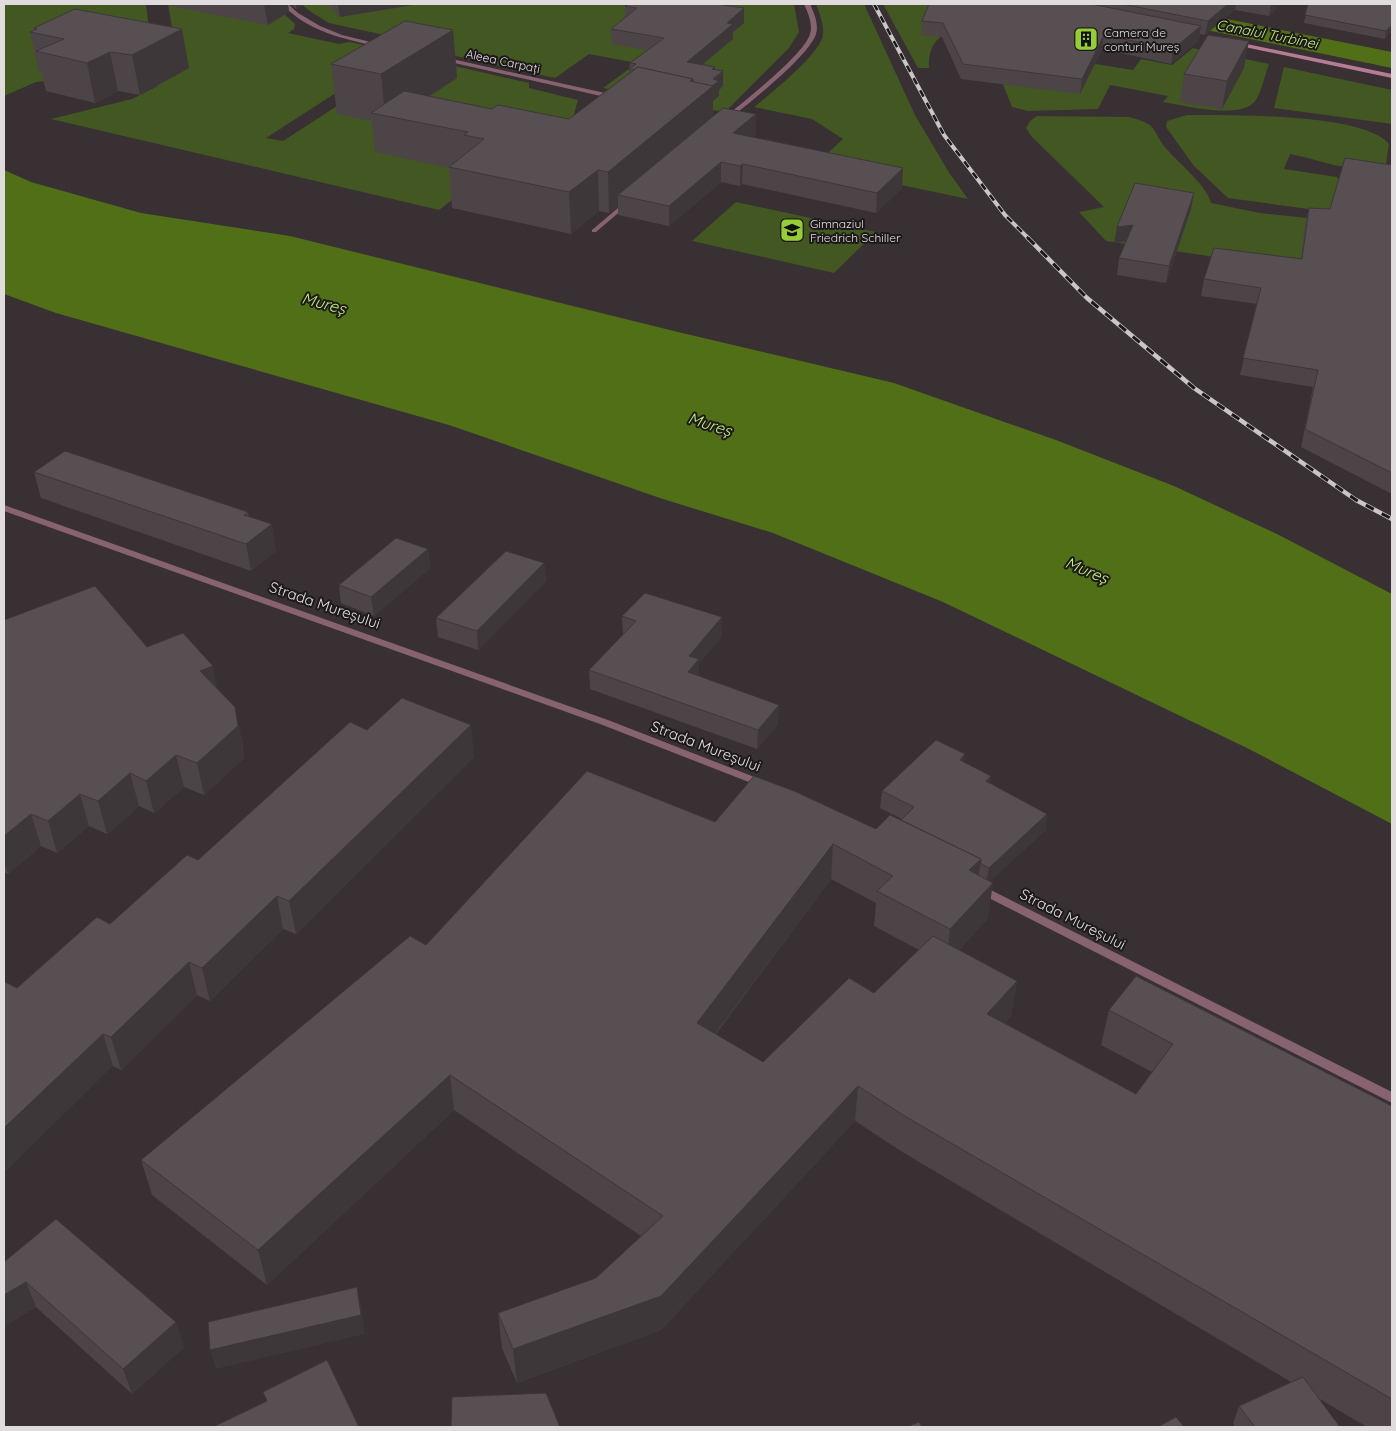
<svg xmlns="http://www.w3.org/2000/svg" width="1396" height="1431" font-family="Quicksand,sans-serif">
<rect width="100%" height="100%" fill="#383033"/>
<g fill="#425722">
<polygon points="4,4 146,4 150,38 70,79 36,82 4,96"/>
<polygon points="168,4 277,7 295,24 294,29 288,33 339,44 349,42 364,45 359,78 266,138 283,141 377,80 398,53 529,83 529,88 578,100 569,132 474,183 439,210 51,119 132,99 158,86 106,75 174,39"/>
<polygon points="301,4 794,4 799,32 789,48 728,109 718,111 603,88 637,63 589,54 555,78 401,44 407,40 329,23 311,12"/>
<path d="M816,4h48l51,111 33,56 20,28 -220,-46 17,-14 63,14 15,-14 -31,-20 -58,-12c16,-13 68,-54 69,-73 1,-11 -4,-21 -7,-30z"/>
<path d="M883,4h75c-1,5 -1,11 -4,16 -12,20 -26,19 -25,48h-11z"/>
<path d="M1193,48l76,16c-4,11 -7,26 -13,36 -14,21 -73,5 -93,2l5,-6 -58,-11 -12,24 -70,2 -16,-4 -14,-35 72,-12 63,10 8,-11 31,6z"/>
<polygon points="1284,67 1392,90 1392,124 1274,108"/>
<path d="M1187,115c41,0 177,-2 202,29l-3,20c-34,12 -63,-4 -96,-10l-6,15 53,8 15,38 -124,-17 -34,-32 -28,-39 1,-6z"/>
<path d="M1037,116l92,1c7,2 16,4 22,9 5,5 8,14 13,20 13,16 43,39 47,57l49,10 102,11 30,59 -286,-42 -27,-29 25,-5 -72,-70 -6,-9 4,-7z"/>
<polygon points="736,202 876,232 834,273 692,241"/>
</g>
<g fill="#506f17">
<polygon points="1080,4 1151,4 1392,52 1392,68"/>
<polygon points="4,170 31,182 141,213 290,236 678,332 894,383 1056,440 1174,486 1277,534 1392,594 1392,824 1247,748 943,602 773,533 663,499 449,425 56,313 4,294"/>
</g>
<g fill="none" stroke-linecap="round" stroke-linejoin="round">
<g fill="#876271" fill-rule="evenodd">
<path d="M282,4h6l10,9 22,13 22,9 41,10 -3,2c-36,-8 -72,-15 -98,-43z"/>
<path d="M804,4h6c4,9 9,20 6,30 -7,22 -68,70 -88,86h-4v-2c19,-16 80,-63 86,-84 3,-10 -2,-21 -6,-30z"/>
<polygon points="443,57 614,95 617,97 614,99 441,60 441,58"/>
<polygon points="625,202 630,203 596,232 592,232 592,230"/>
<polygon points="4,505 608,720 767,782 768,784 767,786 759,786 600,724 4,511"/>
<polygon points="981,885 1392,1092 1392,1103 977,892 975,889 977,886"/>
</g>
<polygon fill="#b67b95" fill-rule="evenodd" points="1237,42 1392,74 1392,78 1235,45 1235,43"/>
<g stroke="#cac5c7" stroke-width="4">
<polyline id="rail-far1" points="874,4 944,135 1005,215 1029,239"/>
</g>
<g stroke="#cac5c7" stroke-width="4.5">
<polyline id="rail" points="1028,238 1087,298 1194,388 1356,500 1392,519"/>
</g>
<use href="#rail-far1" stroke="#1d191a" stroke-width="2.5" stroke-dasharray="7" stroke-linecap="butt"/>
<use href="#rail" stroke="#1d191a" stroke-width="3" stroke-dasharray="9" stroke-linecap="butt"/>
</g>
<g fill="#4c4447" fill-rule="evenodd">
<polygon points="167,4 288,4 289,12 268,25 170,6"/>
<polygon points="291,4 305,4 296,9"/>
<polygon points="327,4 419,4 340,17"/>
<polygon points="917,4 1278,4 1275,10 1269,16 1235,10 1205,35 1200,34 1199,40 1171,64 1102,49 1080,94 961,79 942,37 921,35 922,21 928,6"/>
<polygon points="1308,4 1392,31 1385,39 1304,23"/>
<polygon points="625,6 744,8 744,23 733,32 733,39 702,65 715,67 715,69 723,71 723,86 719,90 719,96 713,101 713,116 756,114 756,133 752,137 902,188 876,213 742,184 740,186 721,182 669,226 618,215 618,206 609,213 599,211 571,234 452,208 449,168 375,152 372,121 337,114 331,64 453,30 457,78 430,96 492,109 569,119 629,73 630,63 647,50 612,44 611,29 625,18"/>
<polygon points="34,28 189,68 140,95 118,91 95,103 46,91 41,72 39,71 30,32 35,30"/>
<polygon points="1244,68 1222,109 1180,102 1184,74"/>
<polygon points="1392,165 1392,494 1301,447 1313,387 1240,375 1257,304 1201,296 1204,279 1301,259 1305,224 1309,208 1330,209"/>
<polygon points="1194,193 1191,209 1166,283 1117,275 1119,258 1126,242 1114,243"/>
<polygon points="34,472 248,512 249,517 276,551 251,571 41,498"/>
<polygon points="428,549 430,568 374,616 341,603 339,585"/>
<polygon points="544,563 546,581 478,650 438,637 436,618"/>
<polygon points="622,616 722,617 722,636 699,663 699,676 778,724 757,749 590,689 589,670 623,635"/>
<polygon points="4,620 147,647 218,689 242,739 244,758 204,795 184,787 154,813 139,806 107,834 89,826 57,853 41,846 8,874 4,872"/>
<polygon points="367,730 474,757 296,934 283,929 210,1001 197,995 121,1070 113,1066 17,988 110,924 198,860"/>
<path d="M964,762l27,14 -1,7 57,31 -2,17 -55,50 -2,37 -29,32 58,31 -6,35 -6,7 131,71 16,-22 -51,-27 8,-35 283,96v321h-25l-49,-29 22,29h-105l-2,-3 6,-18 52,-24 -387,-229 -49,-32 -194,209 -144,53 -15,-35 -4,-35 98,-35 45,-42 -187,-126 -187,175 -115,-90 -11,-35 285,-215 289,-123 161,7 26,-10 -22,-11 2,-17zM831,879l45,24 -2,23 45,24 -45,43 -111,69 -47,-28z"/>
<polygon points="56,1219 184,1347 132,1394 36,1307 4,1326"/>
</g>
<g fill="#3e373a">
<polygon points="264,4 288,4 289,12 268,25"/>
<polygon points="296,4 305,4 296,9"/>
<polygon points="338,4 419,4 340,17"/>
<polygon points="1228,4 1236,4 1235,10 1205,35 1208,21"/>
<polygon points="1271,4 1278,4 1275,10 1269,16"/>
<polygon points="744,8 744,23 733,32 733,39 687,77 687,62 727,23"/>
<polygon points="1392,25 1392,31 1385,39 1386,31"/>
<polygon points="1201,26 1199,40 1171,64 1173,49"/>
<polygon points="182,29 189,68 140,95 132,55"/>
<polygon points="453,30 457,78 396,118 385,116 381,74"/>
<polygon points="1104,35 1102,49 1080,94 1082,79"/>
<polygon points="1249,41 1244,68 1222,109 1227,81"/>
<polygon points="110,52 118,91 95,103 87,63"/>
<polygon points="715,67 715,78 723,71 723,86 719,90 719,96 713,101 713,125 618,195 618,206 609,213 608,172 690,81 693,79 712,69"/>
<polygon points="756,114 756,133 733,152 733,133"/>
<polygon points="721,162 721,182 669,226 669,206"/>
<polygon points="743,164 742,184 740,186 740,166"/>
<polygon points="903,168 902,188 876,213 877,193"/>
<polygon points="598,170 599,211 571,234 569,192"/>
<polygon points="1194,193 1191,209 1166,283 1169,266"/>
<polygon points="1133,225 1130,241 1114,243 1117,227"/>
<polygon points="272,524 276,551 251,571 246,544"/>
<polygon points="428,549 430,568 374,616 371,597"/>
<polygon points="544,563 546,581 478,650 477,631"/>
<polygon points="722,617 722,636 699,663 699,678 688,672 689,656"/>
<polygon points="213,666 219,697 200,671"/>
<polygon points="779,705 778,724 757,749 758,730"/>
<polygon points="235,707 242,739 244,758 204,795 197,763"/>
<polygon points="471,725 474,757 296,934 289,901"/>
<polygon points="965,754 963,771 960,760"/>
<polygon points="176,755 184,787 154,813 146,781"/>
<polygon points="130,773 139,806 107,834 98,801"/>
<polygon points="991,776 989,793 986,781"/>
<polygon points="80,794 89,826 57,853 48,821"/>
<polygon points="31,814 41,846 8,874 4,861 4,836"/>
<polygon points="1047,814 1045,831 986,885 989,868"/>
<polygon points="833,844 831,879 697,1058 697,1023"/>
<polygon points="981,859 976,894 969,870"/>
<polygon points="993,883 988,918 946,964 950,929"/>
<polygon points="277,896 283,929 210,1001 202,968"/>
<polygon points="189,962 197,995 121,1070 111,1037"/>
<polygon points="1017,981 1011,1016 982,1049 987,1014"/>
<polygon points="103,1034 113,1066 4,1173 4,1128"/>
<polygon points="450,1075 454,1110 267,1285 258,1250"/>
<polygon points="858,1086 855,1121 661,1330 517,1383 513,1349"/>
<polygon points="26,1282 36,1307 4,1326 4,1295"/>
<polygon points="357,1287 361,1307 365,1334 216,1369 210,1350"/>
<polygon points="176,1322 184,1347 132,1394 123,1369"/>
</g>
<g fill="#584f53" stroke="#3e373a">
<polygon points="629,4 716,4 744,8 727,23 733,24 687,62 715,67 712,69 723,71 713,79 719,81 712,86 693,82 693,79 638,67 633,70 629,70 636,64 630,63 664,38 611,29 637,8 625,6"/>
<polygon points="929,4 1091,4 1201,26 1173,49 1104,35 1082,79 963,64 943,23 922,21"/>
<polygon points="1122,4 1228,4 1208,21"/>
<polygon points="1308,4 1392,4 1392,25 1386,31 1305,15"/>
<polygon points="75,9 182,29 132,55 110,52 87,63 36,51 64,39 30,32 37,29 34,28"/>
<polygon points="405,21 453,30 381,74 331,64"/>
<polygon points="1208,35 1249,41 1227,81 1184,74"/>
<polygon points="638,67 693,79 690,81 713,86 608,172 598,170 569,192 449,167 484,139 464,135 468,132 371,113 404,91 492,109 498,105 569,119"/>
<polygon points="723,108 756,114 733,133 903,168 877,193 743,164 740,166 721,162 669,206 618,195"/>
<polygon points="1345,158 1392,165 1392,473 1305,429 1318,370 1243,358 1261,288 1204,279 1214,248 1302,259 1309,208 1330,209"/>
<polygon points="1135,183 1194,193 1169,266 1119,258 1133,225 1117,227"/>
<polygon points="65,451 248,512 244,515 272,524 246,544 34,472"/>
<polygon points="396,538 428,549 371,597 339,585"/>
<polygon points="506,551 544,563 477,631 436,618"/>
<polygon points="95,586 147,647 183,633 213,666 200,671 235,707 238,726 197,763 176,755 146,781 130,773 98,801 80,794 48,821 31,814 4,836 4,620"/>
<polygon points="645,593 722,617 689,656 699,659 688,672 779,705 758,730 589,670 636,621 622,616"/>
<polygon points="402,698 471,725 289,901 277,896 202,968 189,962 111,1037 103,1034 4,1128 4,983 5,982 17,988 97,917 110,924 187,855 198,860 350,722 367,730"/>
<polygon points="936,740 965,754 960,760 991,776 986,781 1047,814 989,868 981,864 981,859 901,820 914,807 882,791"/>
<polygon points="587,771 715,822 754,776 794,791 876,829 890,815 981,859 969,870 993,883 950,929 877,891 893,876 833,844 697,1023 763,1062 849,978 874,993 933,936 1017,981 987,1014 1136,1094 1173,1044 1109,1010 1136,976 1392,1106 1392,1399 908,1118 858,1086 661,1296 513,1349 498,1313 596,1278 663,1216 450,1075 258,1250 141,1160 410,936 426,945"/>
<polygon points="56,1219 176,1322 123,1369 26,1282 4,1295 4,1262"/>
<polygon points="357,1287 361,1315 210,1350 208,1322"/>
<polygon points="327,1360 359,1427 213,1427 267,1401 263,1392"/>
<polygon points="1303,1377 1340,1427 1255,1427 1239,1406"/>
<polygon points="546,1393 560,1427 451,1427 452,1397"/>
<polygon points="1176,1417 1184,1427 1158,1427"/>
<polygon points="919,1422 922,1427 907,1427"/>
</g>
<defs>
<g id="building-square" transform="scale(1.25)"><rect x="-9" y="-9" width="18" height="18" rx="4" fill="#97cc39" stroke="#1d191a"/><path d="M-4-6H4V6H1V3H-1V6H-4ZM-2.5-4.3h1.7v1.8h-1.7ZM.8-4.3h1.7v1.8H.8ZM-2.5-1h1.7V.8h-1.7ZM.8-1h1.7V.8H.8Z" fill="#111"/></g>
<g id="school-square" transform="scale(1.25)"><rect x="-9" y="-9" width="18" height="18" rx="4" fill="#97cc39" stroke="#1d191a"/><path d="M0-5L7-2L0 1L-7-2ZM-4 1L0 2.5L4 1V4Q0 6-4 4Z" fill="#111"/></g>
</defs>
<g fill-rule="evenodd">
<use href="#building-square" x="1086" y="39"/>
<use href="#school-square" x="792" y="230"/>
</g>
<g text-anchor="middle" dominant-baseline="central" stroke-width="4" stroke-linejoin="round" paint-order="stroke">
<g font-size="12" fill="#e0dbdd" stroke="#1d191a" text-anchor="start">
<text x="1104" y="32">Camera de<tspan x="1104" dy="14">conturi Mureș</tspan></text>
<text x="810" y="223">Gimnaziul<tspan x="810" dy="14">Friedrich Schiller</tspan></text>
</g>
<g font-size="12" fill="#e0dbdd" stroke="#1d191a">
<text transform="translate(503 61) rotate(12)">Aleea Carpați</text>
</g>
<g font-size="14" font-style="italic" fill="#c1ef7f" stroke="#1d191a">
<text transform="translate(1267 34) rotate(11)">Canalul Turbinei</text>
</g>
<g font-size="15" fill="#e0dbdd" stroke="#1d191a">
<text transform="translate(325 605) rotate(19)">Strada Mureșului</text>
<text transform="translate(706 746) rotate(21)">Strada Mureșului</text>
<text transform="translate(1073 919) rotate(27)">Strada Mureșului</text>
</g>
<g font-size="16" font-style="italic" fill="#c1ef7f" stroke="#1d191a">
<text transform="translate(324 303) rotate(15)">Mureș</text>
<text transform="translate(710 424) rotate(18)">Mureș</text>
<text transform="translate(1087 570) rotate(23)">Mureș</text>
</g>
</g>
<rect width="1396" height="1431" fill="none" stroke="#e0dbdd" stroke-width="10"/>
</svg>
